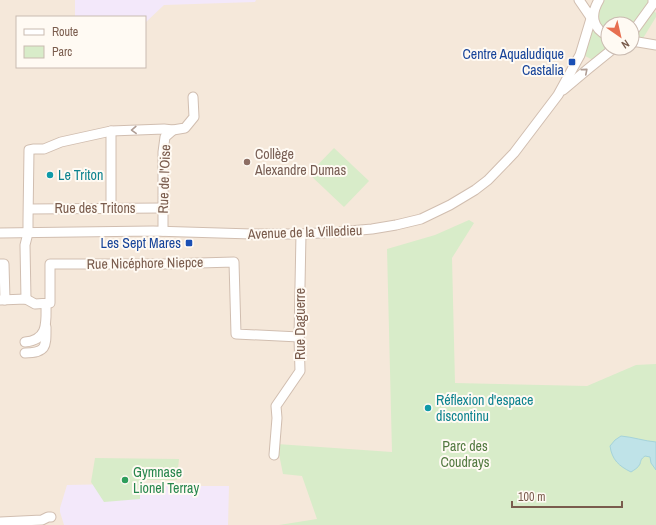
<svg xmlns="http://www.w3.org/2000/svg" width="656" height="525" font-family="'Archivo Narrow',sans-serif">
<rect width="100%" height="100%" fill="#fdf6ec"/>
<path fill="#f5e8da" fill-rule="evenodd" d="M0,0h656v525h-656zM17,17h128v50h-128zM608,24h24v24h-24z"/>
<g fill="#f3e8fa">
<polygon points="75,0 256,0 255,2 164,5 145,23 145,17 75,17"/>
<polygon points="169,483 181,486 229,486 228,525 64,525 60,512 60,508 67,485"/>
</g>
<g fill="#d8ecc9">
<polygon points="603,0 649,0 645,9 632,28 632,24 608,24 608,34 599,24 597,14"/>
<polygon points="653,10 656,13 656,17 642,40 634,38 641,29"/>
<polygon points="593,28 608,40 608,48 593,60 585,56"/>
<polygon points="334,148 369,181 344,207 309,174"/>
<polygon points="469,220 474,223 452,258 455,383 587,386 636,365 656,364 656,525 279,525 317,519 302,476 283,474 277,444 392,452 387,249 435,235"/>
<polygon points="95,458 179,459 177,480 140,480 140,499 104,502 91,482"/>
</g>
<path fill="#bfe3e8" stroke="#a5d3da" d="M621,436c12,1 23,5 35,6v28l-5,-7 -1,-6 -5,-1c-4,3 -4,4 -5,8 -2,4 -6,6 -9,8 -12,-6 -19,-12 -21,-26l5,-6z"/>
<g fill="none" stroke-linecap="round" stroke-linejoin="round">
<g stroke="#d1beb0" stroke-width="11">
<g id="minor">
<polyline points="579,0 594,22"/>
<path d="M599,0c-9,15 -7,28 9,36"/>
<polyline points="632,33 653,4 653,0"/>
<polyline points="632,41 656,45"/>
<polyline points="563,90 588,69 614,48"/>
<polyline points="111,208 111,131"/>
<polyline points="29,209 162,208"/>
<polyline points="163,231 163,152 165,137 173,130"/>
<polyline points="0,233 153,231 252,234 301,234 338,232 372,229 396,225 421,219 450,205 475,190 488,180 514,153 558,95 580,55 593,12"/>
<polyline points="0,264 4,264 5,300"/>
<polyline points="26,299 25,245 28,233 28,220 29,150 34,149 44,149 61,142 111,131 164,129 173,130 185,128 194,117 193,97"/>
<polyline points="0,300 26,299 35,304 50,303 50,264 164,264 234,262 236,334 299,337"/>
<path d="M25,342c24,-2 21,-21 21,-38"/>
<path d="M25,353c22,0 21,-7 21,-26"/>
<polyline points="274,455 277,418 276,406 300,371 299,337 301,234"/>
<polyline points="0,522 42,520 48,517 51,517"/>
</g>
</g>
<use href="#minor" stroke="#fff" stroke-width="9"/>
</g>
<defs><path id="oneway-chevron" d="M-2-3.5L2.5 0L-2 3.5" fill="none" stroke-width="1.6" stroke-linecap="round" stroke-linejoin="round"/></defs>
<g stroke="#af9d94">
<use href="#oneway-chevron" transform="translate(585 71) rotate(-41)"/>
<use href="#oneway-chevron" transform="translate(134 130) rotate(178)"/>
</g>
<g fill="#1a4fb4" stroke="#fffaf3" stroke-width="1.5">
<rect x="568" y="58" width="8" height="8" rx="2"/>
<rect x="185" y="239" width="8" height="8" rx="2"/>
</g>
<circle fill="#8d6e63" stroke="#fffaf3" stroke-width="1.5" cx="247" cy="162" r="4"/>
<g fill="#0f9aa8" stroke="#fffaf3" stroke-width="1.5">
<circle cx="50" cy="175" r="4"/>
<circle cx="428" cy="408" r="4"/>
</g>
<circle fill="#2e9e5b" stroke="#fffaf3" stroke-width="1.5" cx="125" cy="480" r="4"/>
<g text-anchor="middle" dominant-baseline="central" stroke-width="4" stroke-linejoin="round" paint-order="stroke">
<g font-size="14" fill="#164399" stroke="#fffaf3" text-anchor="end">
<text x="564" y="54">Centre Aqualudique<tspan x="564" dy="16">Castalia</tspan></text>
<text x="181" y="243">Les Sept Mares</text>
</g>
<g font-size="14" fill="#785e54" stroke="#fffaf3" text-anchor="start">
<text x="255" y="154">Collège<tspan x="255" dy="16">Alexandre Dumas</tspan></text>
</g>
<g font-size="14" fill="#0d838f" stroke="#fffaf3" text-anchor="start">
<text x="58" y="175">Le Triton</text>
<text x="436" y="400">Réflexion d'espace<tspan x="436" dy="16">discontinu</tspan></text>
</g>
<g font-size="14" fill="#7a5c4d" stroke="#fffaf3">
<text transform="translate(164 179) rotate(-88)">Rue de l'Oise</text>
<text x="95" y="208">Rue des Tritons</text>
<text transform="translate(305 232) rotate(-2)">Avenue de la Villedieu</text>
<text transform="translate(145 263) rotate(-1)">Rue Nicéphore Niepce</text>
<text transform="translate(300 324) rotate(-90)">Rue Daguerre</text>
</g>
<g font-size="14" fill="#537a41" stroke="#fffaf3">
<text x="465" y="446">Parc des<tspan x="465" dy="16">Coudrays</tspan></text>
</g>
<g font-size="14" fill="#27864d" stroke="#fffaf3" text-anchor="start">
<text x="133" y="472">Gymnase<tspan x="133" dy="16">Lionel Terray</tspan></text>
</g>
</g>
<rect x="16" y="16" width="130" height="52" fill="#fffaf3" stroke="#cabbb1"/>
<rect x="24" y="29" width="20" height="6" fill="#ffffff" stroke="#cabbb1"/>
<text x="52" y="36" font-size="12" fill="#7a5c4d">Route</text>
<rect x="24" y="46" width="20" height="12" fill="#d8ecc9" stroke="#cabbb1"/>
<text x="52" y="56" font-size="12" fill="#7a5c4d">Parc</text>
<g transform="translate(620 36) rotate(146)"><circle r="19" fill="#fffaf3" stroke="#cabbb1"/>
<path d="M0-3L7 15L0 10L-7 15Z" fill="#e76f51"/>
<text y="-6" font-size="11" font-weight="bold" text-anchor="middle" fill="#7a5c4d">N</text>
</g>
<path d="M512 501v6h110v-6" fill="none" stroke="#7a5c4d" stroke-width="2"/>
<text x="518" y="501" font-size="12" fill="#7a5c4d" stroke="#fffaf3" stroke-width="3" paint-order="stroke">100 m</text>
</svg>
